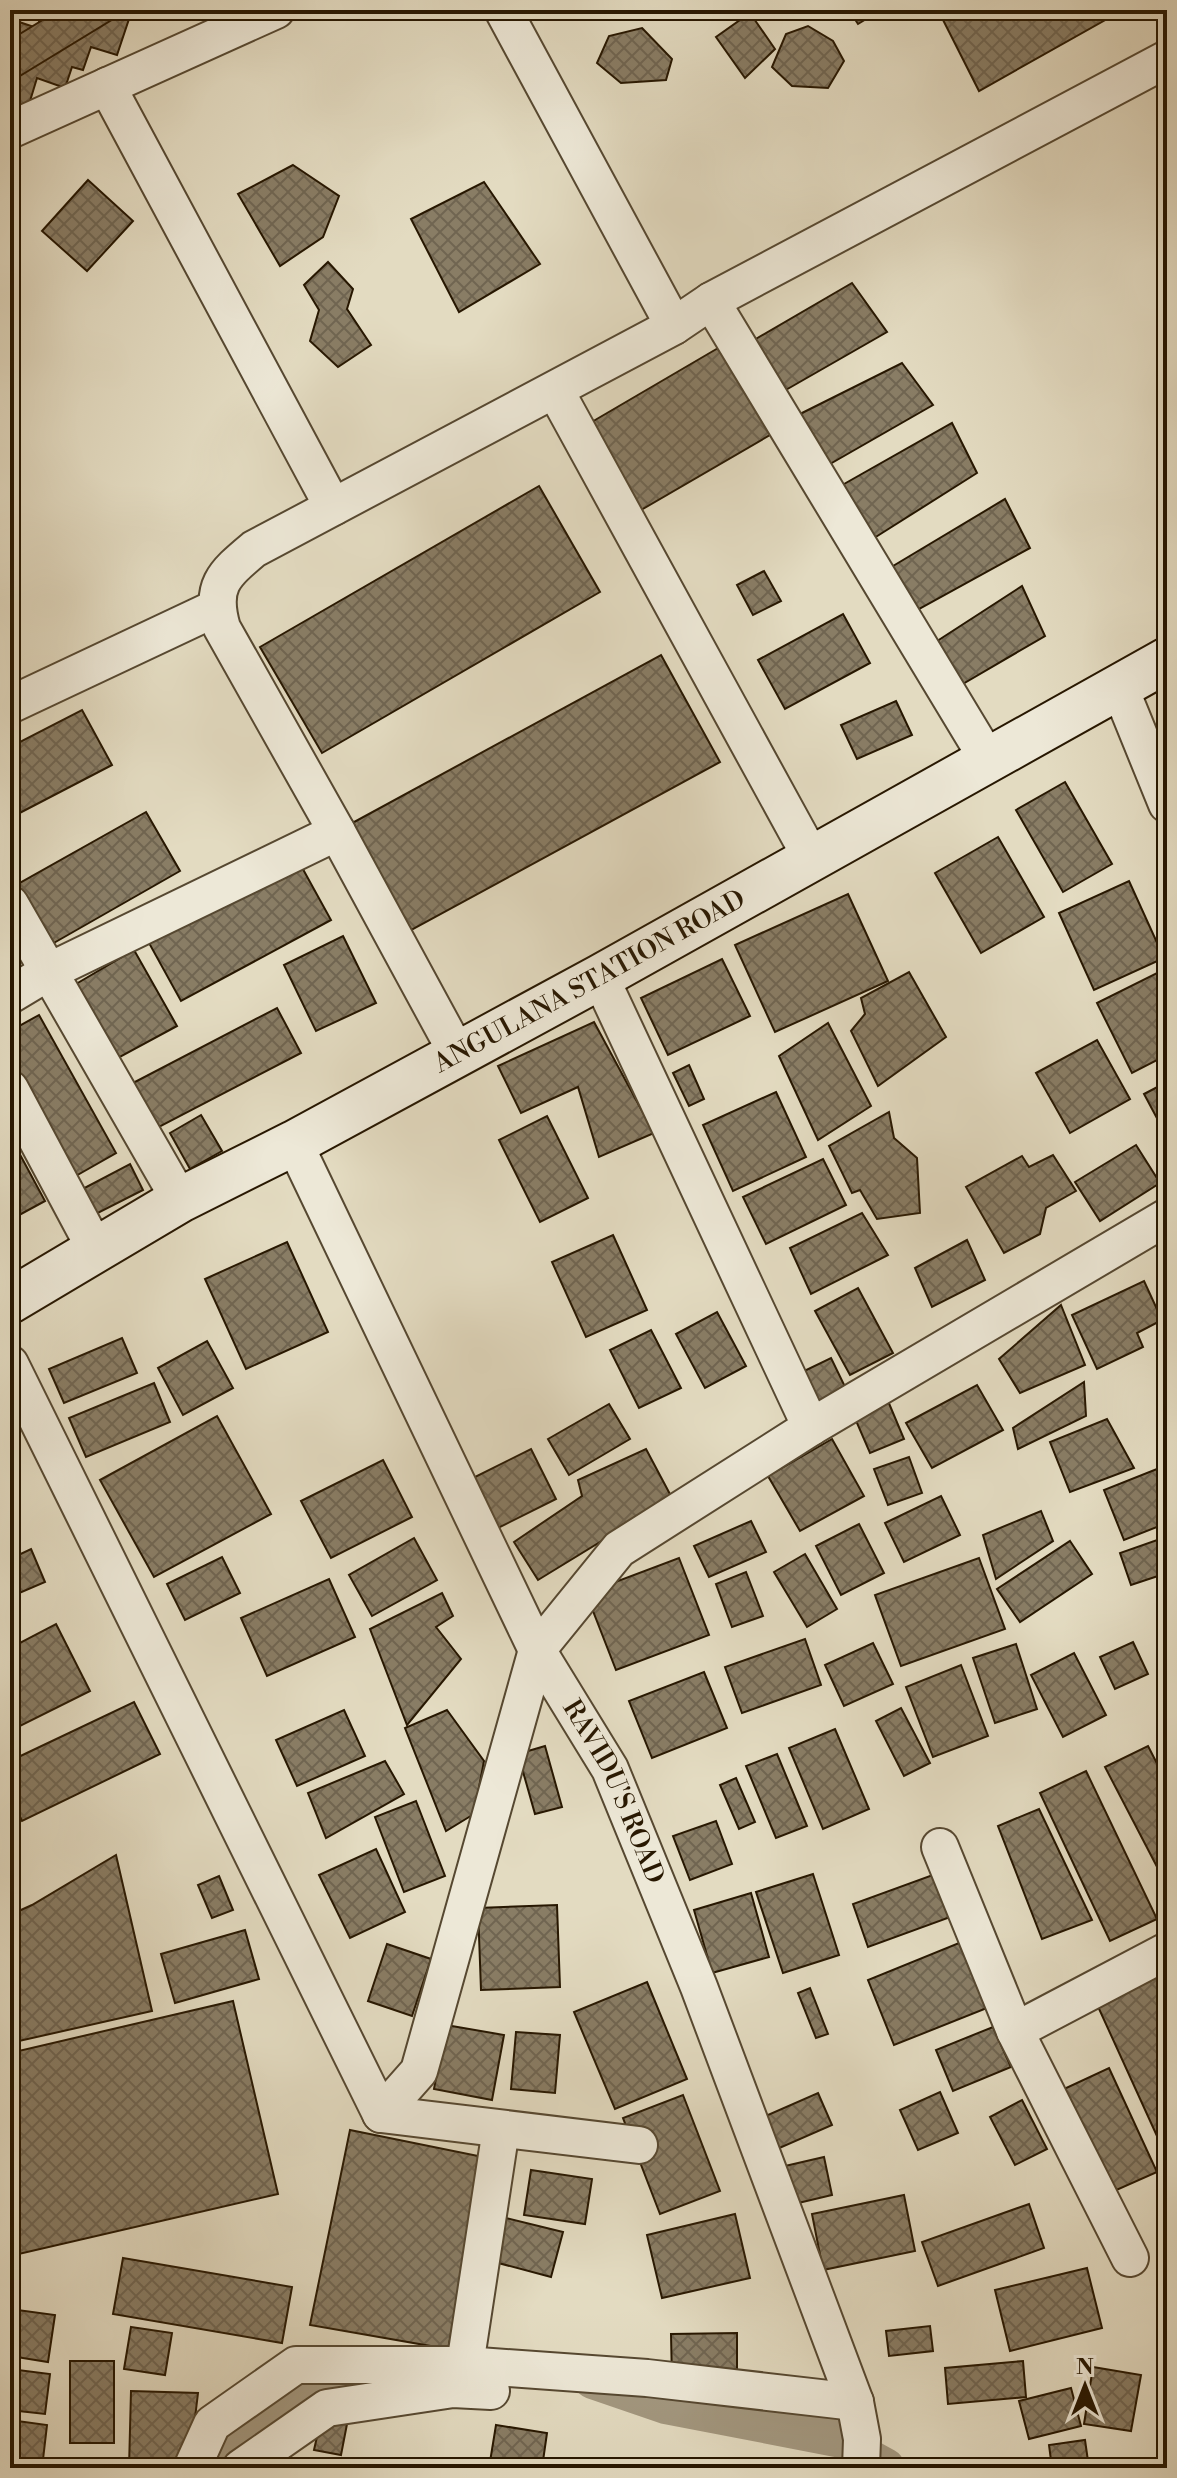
<svg xmlns="http://www.w3.org/2000/svg" width="1177" height="2478" font-family="'Libre Bodoni',serif">
<defs>
<pattern id="building-cross-hatch" width="8" height="8" patternUnits="userSpaceOnUse" patternTransform="scale(2)"><rect width="8" height="8" fill="#897d65"/><path d="M0 0l8 8M0 8l8-8" fill="none" stroke="#706551"/></pattern>
</defs>
<rect width="100%" height="100%" fill="#e3dbc1"/>
<filter id="stains"><feTurbulence type="fractalNoise" baseFrequency=".0025" numOctaves="4"/><feColorMatrix values="0 0 0 0 .2 0 0 0 0 .09 0 0 0 0 .02 0 0 0 .5 -.17"/></filter>
<radialGradient id="worn" r=".72"><stop offset=".6" stop-color="#630" stop-opacity="0"/><stop offset="1" stop-color="#630" stop-opacity=".3"/></radialGradient>
<g fill="none" stroke-linecap="round" stroke-linejoin="round">
<g stroke="#a39880" stroke-width="40">
<polyline points="593,2379 666,2404 842,2438 865,2457 885,2468"/>
<polyline points="217,2468 241,2424 311,2387 389,2376"/>
</g>
</g>
<g fill="url(#building-cross-hatch)" stroke="#271701" stroke-width="2">
<polygon points="37,10 132,10 117,55 91,47 83,70 72,67 65,88 37,78 27,111 10,105 10,19 37,28 40,19 35,17"/>
<polygon points="59,10 128,10 10,82 10,40"/>
<polygon points="849,10 881,10 858,24"/>
<polygon points="938,10 1123,10 979,91"/>
<polygon points="750,13 775,49 745,78 716,37"/>
<polygon points="808,26 833,41 844,61 828,88 792,86 772,67 786,34"/>
<polygon points="642,28 672,59 666,80 621,83 597,63 609,36"/>
<polygon points="293,165 339,196 323,237 280,266 238,194"/>
<polygon points="88,180 133,221 87,271 42,231"/>
<polygon points="484,182 540,264 459,312 411,219"/>
<polygon points="328,262 353,289 347,309 371,345 338,367 310,341 319,310 304,285"/>
<polygon points="852,283 887,332 784,391 754,340"/>
<polygon points="725,344 777,431 641,510 590,423"/>
<polygon points="902,363 933,405 823,468 790,419"/>
<polygon points="952,423 977,473 871,540 837,488"/>
<polygon points="539,486 600,592 322,753 260,647"/>
<polygon points="1005,499 1030,548 912,613 888,569"/>
<polygon points="764,571 781,601 753,615 737,585"/>
<polygon points="1022,586 1045,636 956,688 931,645"/>
<polygon points="843,614 870,663 785,709 758,660"/>
<polygon points="661,655 720,762 404,934 345,827"/>
<polygon points="896,701 912,735 857,759 841,725"/>
<polygon points="82,710 112,765 10,818 10,747"/>
<polygon points="1065,782 1112,864 1063,892 1016,810"/>
<polygon points="146,812 180,871 45,948 11,888"/>
<polygon points="998,837 1044,917 981,953 935,873"/>
<polygon points="299,862 331,920 181,1001 149,943"/>
<polygon points="1129,881 1164,958 1094,990 1059,913"/>
<polygon points="848,894 888,981 775,1032 735,945"/>
<polygon points="343,936 376,1003 316,1031 284,965"/>
<polygon points="134,950 177,1026 118,1058 76,984"/>
<polygon points="722,959 750,1016 668,1055 641,998"/>
<polygon points="909,972 946,1037 878,1086 851,1031 865,1014 861,998"/>
<polygon points="1159,972 1167,989 1167,1055 1132,1073 1097,1003"/>
<polygon points="277,1008 301,1053 157,1128 133,1083"/>
<polygon points="39,1015 116,1153 74,1177 10,1064 10,1031"/>
<polygon points="594,1022 654,1133 599,1157 578,1087 521,1113 498,1066"/>
<polygon points="828,1023 871,1106 818,1140 779,1056"/>
<polygon points="1097,1040 1130,1099 1070,1133 1036,1073"/>
<polygon points="689,1065 704,1099 689,1106 673,1073"/>
<polygon points="1167,1082 1167,1137 1144,1094"/>
<polygon points="776,1092 806,1157 733,1191 703,1125"/>
<polygon points="889,1112 894,1138 917,1158 920,1213 877,1219 860,1190 852,1193 829,1146"/>
<polygon points="201,1115 222,1151 190,1169 170,1133"/>
<polygon points="547,1116 588,1198 540,1222 499,1140"/>
<polygon points="1136,1145 1160,1183 1100,1221 1075,1182"/>
<polygon points="17,1149 45,1201 10,1220 10,1153"/>
<polygon points="1053,1155 1076,1191 1046,1208 1040,1234 1004,1253 966,1187 1022,1156 1029,1167"/>
<polygon points="823,1159 846,1205 766,1244 743,1197"/>
<polygon points="130,1164 143,1190 88,1218 75,1193"/>
<polygon points="862,1213 888,1255 811,1294 790,1248"/>
<polygon points="613,1235 647,1310 586,1337 552,1262"/>
<polygon points="967,1240 985,1280 932,1307 915,1268"/>
<polygon points="287,1242 328,1332 246,1369 205,1279"/>
<polygon points="1144,1281 1162,1320 1137,1333 1143,1347 1097,1369 1072,1315"/>
<polygon points="858,1288 893,1353 850,1375 815,1311"/>
<polygon points="1061,1305 1085,1365 1020,1393 999,1359"/>
<polygon points="717,1312 746,1366 705,1388 676,1334"/>
<polygon points="651,1330 681,1388 639,1408 610,1350"/>
<polygon points="122,1338 137,1373 64,1403 49,1369"/>
<polygon points="207,1341 233,1388 183,1415 158,1368"/>
<polygon points="831,1358 849,1395 817,1411 798,1374"/>
<polygon points="1084,1382 1086,1416 1018,1449 1013,1428"/>
<polygon points="154,1383 170,1422 86,1457 69,1418"/>
<polygon points="977,1385 1003,1430 932,1468 906,1423"/>
<polygon points="888,1401 904,1439 870,1453 854,1416"/>
<polygon points="609,1404 630,1439 569,1475 548,1439"/>
<polygon points="217,1416 271,1514 154,1577 100,1480"/>
<polygon points="1107,1419 1134,1468 1070,1492 1050,1442"/>
<polygon points="832,1439 864,1496 800,1531 768,1476"/>
<polygon points="531,1449 556,1499 494,1530 469,1480"/>
<polygon points="646,1449 672,1498 538,1580 514,1542 582,1496 578,1480"/>
<polygon points="909,1457 922,1493 888,1505 874,1469"/>
<polygon points="383,1460 412,1517 331,1558 301,1501"/>
<polygon points="1167,1465 1167,1523 1124,1540 1104,1490"/>
<polygon points="941,1496 960,1535 904,1562 885,1523"/>
<polygon points="1041,1511 1053,1541 996,1579 983,1535"/>
<polygon points="751,1521 766,1552 709,1577 694,1546"/>
<polygon points="859,1524 884,1573 841,1595 816,1546"/>
<polygon points="414,1538 437,1580 372,1616 349,1575"/>
<polygon points="1160,1539 1167,1560 1167,1573 1131,1585 1120,1553"/>
<polygon points="1070,1541 1092,1574 1020,1622 997,1589"/>
<polygon points="31,1549 45,1582 10,1597 10,1559"/>
<polygon points="805,1554 837,1609 807,1627 774,1572"/>
<polygon points="222,1557 240,1593 185,1620 167,1584"/>
<polygon points="679,1558 709,1635 616,1670 586,1593"/>
<polygon points="979,1558 1005,1629 901,1666 875,1595"/>
<polygon points="746,1572 763,1616 732,1627 716,1584"/>
<polygon points="329,1579 355,1637 267,1676 241,1618"/>
<polygon points="442,1593 453,1616 436,1627 461,1659 407,1725 370,1629"/>
<polygon points="56,1624 90,1691 10,1731 10,1648"/>
<polygon points="805,1639 821,1685 742,1713 725,1667"/>
<polygon points="1133,1642 1148,1674 1115,1689 1100,1657"/>
<polygon points="873,1643 893,1684 844,1706 825,1665"/>
<polygon points="1016,1644 1037,1709 995,1723 973,1658"/>
<polygon points="1074,1653 1106,1715 1063,1737 1031,1675"/>
<polygon points="961,1665 988,1736 933,1757 906,1687"/>
<polygon points="704,1672 727,1728 652,1758 629,1701"/>
<polygon points="134,1702 160,1754 22,1821 10,1796 10,1761"/>
<polygon points="901,1708 930,1763 904,1776 876,1721"/>
<polygon points="344,1710 365,1756 297,1786 276,1740"/>
<polygon points="447,1710 484,1761 474,1814 446,1831 405,1728"/>
<polygon points="835,1729 869,1809 823,1829 789,1748"/>
<polygon points="545,1746 562,1807 535,1814 518,1754"/>
<polygon points="1148,1746 1167,1783 1167,1886 1105,1767"/>
<polygon points="777,1754 807,1826 776,1838 746,1766"/>
<polygon points="385,1761 404,1794 326,1838 308,1793"/>
<polygon points="1086,1771 1157,1919 1110,1941 1040,1793"/>
<polygon points="736,1778 755,1822 739,1829 720,1785"/>
<polygon points="416,1801 445,1876 404,1892 375,1817"/>
<polygon points="1039,1809 1092,1920 1042,1939 998,1826"/>
<polygon points="716,1821 732,1864 690,1880 673,1836"/>
<polygon points="376,1849 405,1912 350,1938 319,1875"/>
<polygon points="116,1855 152,2011 10,2043 10,1915 32,1905"/>
<polygon points="941,1872 956,1915 868,1947 853,1904"/>
<polygon points="813,1874 839,1955 783,1973 756,1892"/>
<polygon points="219,1876 233,1910 212,1918 198,1885"/>
<polygon points="751,1893 769,1957 712,1973 694,1910"/>
<polygon points="557,1905 560,1987 481,1990 478,1908"/>
<polygon points="245,1930 259,1979 175,2003 161,1954"/>
<polygon points="959,1943 987,2008 894,2045 868,1980"/>
<polygon points="387,1944 431,1959 412,2016 368,2001"/>
<polygon points="1167,1968 1167,2158 1095,2000"/>
<polygon points="647,1982 687,2079 615,2109 574,2012"/>
<polygon points="810,1988 828,2034 816,2038 798,1993"/>
<polygon points="233,2001 278,2194 10,2256 10,2053"/>
<polygon points="446,2025 504,2035 492,2100 434,2089"/>
<polygon points="993,2027 1011,2067 953,2091 936,2050"/>
<polygon points="516,2032 560,2035 555,2093 511,2089"/>
<polygon points="1109,2068 1157,2172 1112,2192 1064,2089"/>
<polygon points="940,2092 958,2133 918,2150 900,2110"/>
<polygon points="818,2093 832,2125 775,2150 761,2118"/>
<polygon points="683,2095 720,2191 660,2214 623,2118"/>
<polygon points="1022,2100 1047,2149 1015,2165 990,2117"/>
<polygon points="350,2130 488,2158 448,2349 310,2325"/>
<polygon points="824,2157 832,2195 794,2204 785,2166"/>
<polygon points="531,2170 592,2179 585,2224 524,2215"/>
<polygon points="904,2195 915,2251 823,2270 812,2214"/>
<polygon points="1029,2204 1044,2248 938,2286 922,2242"/>
<polygon points="735,2214 750,2278 662,2298 647,2235"/>
<polygon points="498,2216 563,2232 551,2277 487,2260"/>
<polygon points="123,2258 292,2287 282,2343 113,2314"/>
<polygon points="1087,2268 1102,2328 1010,2351 995,2290"/>
<polygon points="10,2309 55,2315 48,2362 10,2356"/>
<polygon points="930,2326 933,2351 889,2356 886,2331"/>
<polygon points="131,2327 172,2333 165,2375 124,2369"/>
<polygon points="737,2333 737,2378 672,2380 671,2334"/>
<rect x="70" y="2361" width="44" height="82"/>
<polygon points="1023,2361 1026,2397 948,2404 945,2368"/>
<polygon points="1093,2367 1141,2375 1131,2431 1084,2424"/>
<polygon points="10,2369 50,2374 45,2414 10,2410"/>
<polygon points="1071,2388 1081,2426 1029,2439 1019,2401"/>
<polygon points="131,2391 198,2393 192,2443 179,2468 129,2468"/>
<polygon points="321,2419 347,2424 341,2455 314,2450"/>
<polygon points="10,2420 47,2425 42,2468 10,2468"/>
<polygon points="496,2425 547,2433 542,2468 489,2468"/>
<polygon points="1085,2440 1089,2468 1052,2468 1049,2445"/>
<polygon points="748,2461 823,2468 748,2468"/>
</g>
<g fill="none" stroke-linecap="round" stroke-linejoin="round">
<g stroke="#564831" stroke-width="40">
<g id="street">
<polyline points="503,10 674,326"/>
<polyline points="107,86 333,507"/>
<polyline points="10,130 276,10"/>
<polyline points="711,301 987,758"/>
<polyline points="555,390 811,857"/>
<polyline points="1119,686 1167,804"/>
<polyline points="10,705 216,608"/>
<polyline points="10,904 180,1200"/>
<polyline points="600,977 811,1427"/>
<polyline points="10,995 50,971 337,832"/>
<path d="M457,1053l-120,-221 -115,-204c-12,-42 1,-53 32,-79l420,-223 37,-25 456,-242"/>
<polyline points="10,1089 96,1250"/>
<path id="s1" d="M294,1143l243,507 73,119 89,218 156,415 7,37 -1,29"/>
<polyline points="10,1364 381,2114 419,2071 537,1650 619,1549 811,1427 1167,1217"/>
<polyline points="940,1847 1015,2031 1130,2258"/>
<polyline points="1015,2031 1167,1951"/>
<polyline points="381,2114 639,2145"/>
<polyline points="465,2365 501,2129"/>
<polyline points="192,2468 212,2424 296,2365 465,2365 647,2378 855,2402"/>
<polyline points="241,2468 327,2408 453,2389 491,2391"/>
</g>
</g>
<g stroke="#271701" stroke-width="48">
<g id="secondary">
<path id="s2" d="M10,1301l170,-101 114,-57 306,-166 567,-317"/>
</g>
</g>
<use href="#street" stroke="#ede8d7" stroke-width="36"/>
<use href="#secondary" stroke="#ede8d7" stroke-width="44"/>
</g>
<g text-anchor="middle" dominant-baseline="central" stroke-width="8" stroke-linejoin="round" paint-order="stroke">
<g font-size="26" fill="#271701" stroke="#ede8d7">
<text stroke="none"><textPath href="#s2" startOffset="662">ANGULANA STATION ROAD</textPath></text>
<text stroke="none"><textPath href="#s1" startOffset="724">RAVIDU'S ROAD</textPath></text>
</g>
</g>
<rect width="1177" height="2478" fill="none" stroke="#e3dbc1" stroke-width="40"/>
<rect x="12" y="12" width="1153" height="2454" fill="none" stroke="#271701" stroke-width="4"/>
<rect x="20" y="20" width="1137" height="2438" fill="none" stroke="#271701" stroke-width="2"/>
<g transform="translate(1085 2386)" stroke="#ede8d7" stroke-width="6" paint-order="stroke">
<path d="M0-6L14 30L0 20L-14 30Z" fill="#271701"/>
<text y="-12" font-size="22" font-weight="bold" text-anchor="middle" fill="#271701">N</text>
</g>
<rect width="100%" height="100%" filter="url(#stains)"/>
<rect width="100%" height="100%" fill="url(#worn)"/>
</svg>
